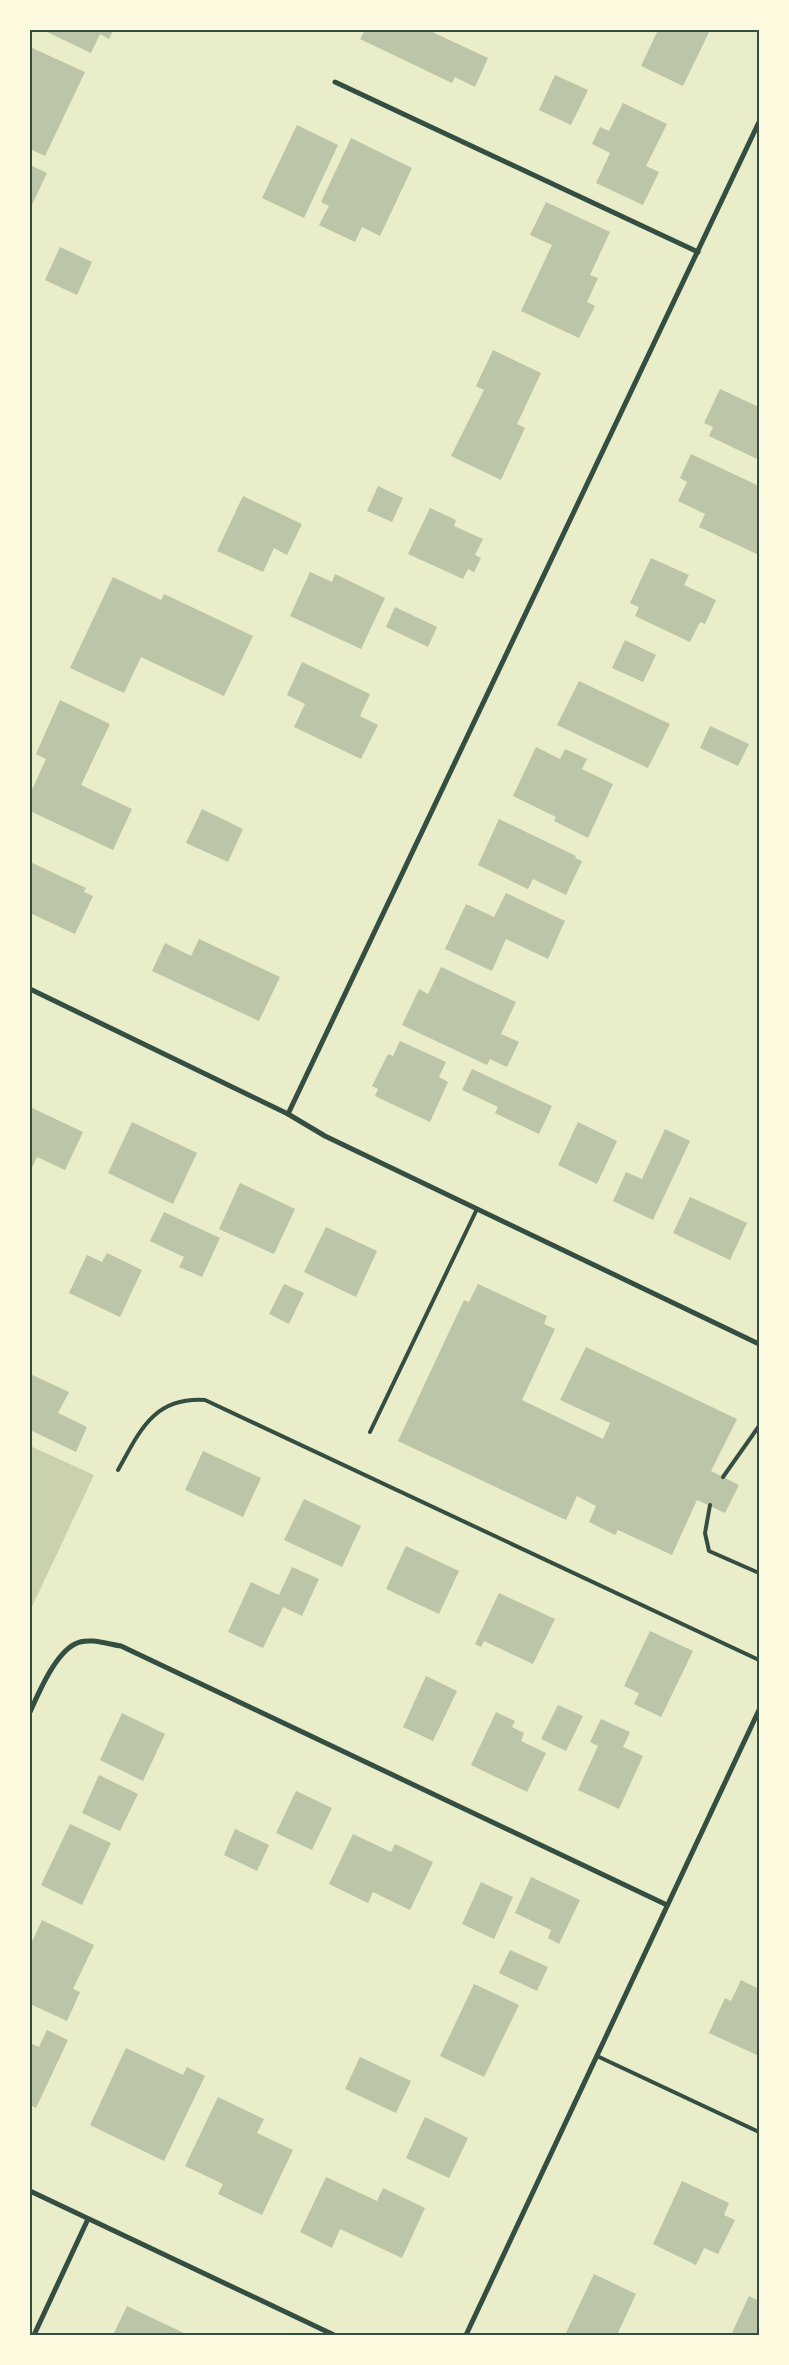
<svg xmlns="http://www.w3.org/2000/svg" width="789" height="2365" font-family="Raleway,sans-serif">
<rect width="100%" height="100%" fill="#e9edc9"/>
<polygon fill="#cad2ad" points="30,1446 94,1475 30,1611"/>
<g fill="#bcc5a7">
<polygon points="43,30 113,30 109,39 100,34 91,53"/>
<polygon points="365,30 428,30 488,58 475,87 455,77 452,83 360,39"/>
<polygon points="658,30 710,30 683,86 641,66"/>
<polygon points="32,48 85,72 45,156 30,149 30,52"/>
<polygon points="555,75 588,90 571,125 539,110"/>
<polygon points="623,103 667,124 646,166 659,172 643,205 596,183 610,153 592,144 600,127 609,131"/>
<polygon points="297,125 338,145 304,218 262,198"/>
<polygon points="351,138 412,168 380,236 362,227 355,242 319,225 329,206 321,202"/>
<polygon points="30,165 47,173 30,209"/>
<polygon points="546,202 610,232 590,275 598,278 587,302 595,306 579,338 521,311 552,245 530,235"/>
<polygon points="60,247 92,262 77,295 45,280"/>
<polygon points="493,350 541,373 517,424 525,428 501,480 451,456 484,390 476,386"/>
<polygon points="720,389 759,407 759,460 709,436 713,427 704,423"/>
<polygon points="691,454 759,486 759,555 699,527 705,514 678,501 687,482 680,478"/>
<polygon points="378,486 403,498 392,522 367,511"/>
<polygon points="243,496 302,524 287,555 274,548 263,572 217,551"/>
<polygon points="430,508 456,520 454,526 483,539 475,555 481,558 474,572 468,569 463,579 408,554"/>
<polygon points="651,558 689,575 684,585 716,600 705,624 700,622 690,642 635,616 639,607 630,603"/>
<polygon points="310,572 332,582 335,574 385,598 361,649 290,616"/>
<polygon points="113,577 161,600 164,594 253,636 224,696 141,657 124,693 70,668"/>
<polygon points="395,607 437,627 428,647 386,627"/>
<polygon points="625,640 656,655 643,682 612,668"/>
<polygon points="302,662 370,694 360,716 378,725 361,759 294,727 305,704 287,695"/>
<polygon points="579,681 670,724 648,768 557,725"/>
<polygon points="60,700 110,724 81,785 132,809 113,850 30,811 30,794 46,759 36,754"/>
<polygon points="710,726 749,744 738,766 700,748"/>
<polygon points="536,747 560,759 565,749 587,759 582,769 613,784 588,838 554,821 556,817 513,796"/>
<polygon points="202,809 243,829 228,862 186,843"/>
<polygon points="499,819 576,856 575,858 582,861 566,895 533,879 528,889 478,865"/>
<polygon points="30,862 86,888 84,892 93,896 75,934 30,913"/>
<polygon points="506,893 565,921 548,959 506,939 492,971 445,949 466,904 494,917"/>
<polygon points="199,939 280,977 259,1021 152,971 165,943 191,956"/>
<polygon points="441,967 516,1002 501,1034 519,1042 507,1067 490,1059 487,1065 402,1025 419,989 428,994"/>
<polygon points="400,1041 446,1062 439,1077 448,1082 430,1122 375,1096 378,1089 372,1086 388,1054 393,1056"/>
<polygon points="472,1069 552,1106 539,1134 495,1113 498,1107 462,1090"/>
<polygon points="30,1107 83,1132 65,1170 37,1157 30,1172"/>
<polygon points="132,1122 197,1153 173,1204 108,1173"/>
<polygon points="578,1122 617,1141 597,1184 558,1165"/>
<polygon points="665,1129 690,1141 653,1220 613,1201 626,1172 642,1179"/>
<polygon points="240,1183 295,1209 274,1254 219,1229"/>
<polygon points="690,1197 747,1223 730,1260 673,1233"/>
<polygon points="164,1212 220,1238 202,1277 179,1267 184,1257 150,1241"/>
<polygon points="326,1227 377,1251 356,1297 304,1272"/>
<polygon points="107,1253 142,1270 120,1317 69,1293 87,1255 102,1262"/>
<polygon points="284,1284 304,1293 289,1324 269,1314"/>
<polygon points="478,1284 547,1316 544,1324 555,1329 522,1400 603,1439 610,1423 560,1400 586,1347 737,1419 711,1471 739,1485 725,1513 697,1500 672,1555 618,1530 615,1535 589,1522 596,1506 577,1496 566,1520 398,1441 464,1300 469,1302"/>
<polygon points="30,1374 69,1392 58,1413 87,1427 76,1452 30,1430"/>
<polygon points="203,1451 261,1478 243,1517 185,1490"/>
<polygon points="304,1499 361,1526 342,1567 284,1540"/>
<polygon points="406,1546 459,1571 439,1614 386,1589"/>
<polygon points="292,1567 319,1579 302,1616 283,1607 263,1648 228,1632 251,1582 279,1595"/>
<polygon points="499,1593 555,1619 533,1664 484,1641 481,1647 475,1644"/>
<polygon points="650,1631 693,1651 661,1717 634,1704 639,1693 624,1686"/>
<polygon points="426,1676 457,1691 433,1741 403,1727"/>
<polygon points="558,1705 583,1716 566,1751 541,1739"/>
<polygon points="496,1712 515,1721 512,1727 524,1733 521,1741 546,1753 527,1792 471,1765"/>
<polygon points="122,1713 165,1734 143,1781 100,1760"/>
<polygon points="601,1719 630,1732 623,1747 643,1756 619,1809 578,1790 598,1746 590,1742"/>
<polygon points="99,1775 138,1794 120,1831 82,1813"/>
<polygon points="296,1791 332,1808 312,1850 276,1833"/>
<polygon points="70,1824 111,1843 82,1905 41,1885"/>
<polygon points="235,1829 269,1845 257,1871 224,1855"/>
<polygon points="353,1834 391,1852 395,1844 433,1862 410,1910 373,1892 368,1903 329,1884"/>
<polygon points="531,1877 580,1900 559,1944 548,1938 551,1930 515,1913"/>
<polygon points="481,1882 513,1897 494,1939 462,1924"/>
<polygon points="42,1920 94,1945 73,1989 80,1992 67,2021 30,2004 30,1946"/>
<polygon points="510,1950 548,1967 537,1991 499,1973"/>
<polygon points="741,1980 759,1989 759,2056 709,2033 725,1998 731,2001"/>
<polygon points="474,1984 519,2005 484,2077 440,2056"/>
<polygon points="47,2030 68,2040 36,2108 30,2105 30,2043 39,2047"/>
<polygon points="126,2048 183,2075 187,2067 205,2076 164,2161 90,2125"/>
<polygon points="360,2057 411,2081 396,2113 345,2089"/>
<polygon points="218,2097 264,2119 257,2133 293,2150 262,2215 218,2194 223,2184 185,2166"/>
<polygon points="425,2117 468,2138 449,2178 406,2158"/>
<polygon points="326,2177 377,2201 383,2188 425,2208 402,2258 340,2229 332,2248 300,2232"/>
<polygon points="682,2181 729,2203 724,2215 735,2220 718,2254 704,2248 696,2265 653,2244"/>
<polygon points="594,2274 636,2294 617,2335 565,2335"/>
<polygon points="749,2296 759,2301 759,2335 731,2335"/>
<polygon points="127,2306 184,2333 183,2335 113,2335"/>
</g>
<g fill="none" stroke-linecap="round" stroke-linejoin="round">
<g stroke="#344e41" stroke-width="4">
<polyline points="370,1432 477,1209"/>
<path d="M118,1470c22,-39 35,-73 87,-70l554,260"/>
<polyline points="723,1477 759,1426"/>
<polyline points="710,1505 705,1533 709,1551 759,1573"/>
<polyline points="597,2056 759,2132"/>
</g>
<g stroke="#344e41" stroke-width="5">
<polyline points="335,82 698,252"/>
<polyline points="30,989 288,1114 325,1136 759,1344"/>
<polyline points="288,1114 759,122"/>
<path d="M30,1712c9,-20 25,-58 45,-68 12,-7 33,0 46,2l546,259"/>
<polyline points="30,2191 334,2335"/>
<polyline points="34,2335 88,2219"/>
<polyline points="466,2335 759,1710"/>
</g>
</g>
<rect width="789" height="2365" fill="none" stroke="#fefae0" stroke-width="62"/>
<rect x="31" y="31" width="727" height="2303" fill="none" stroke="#344e41" stroke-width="2"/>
</svg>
